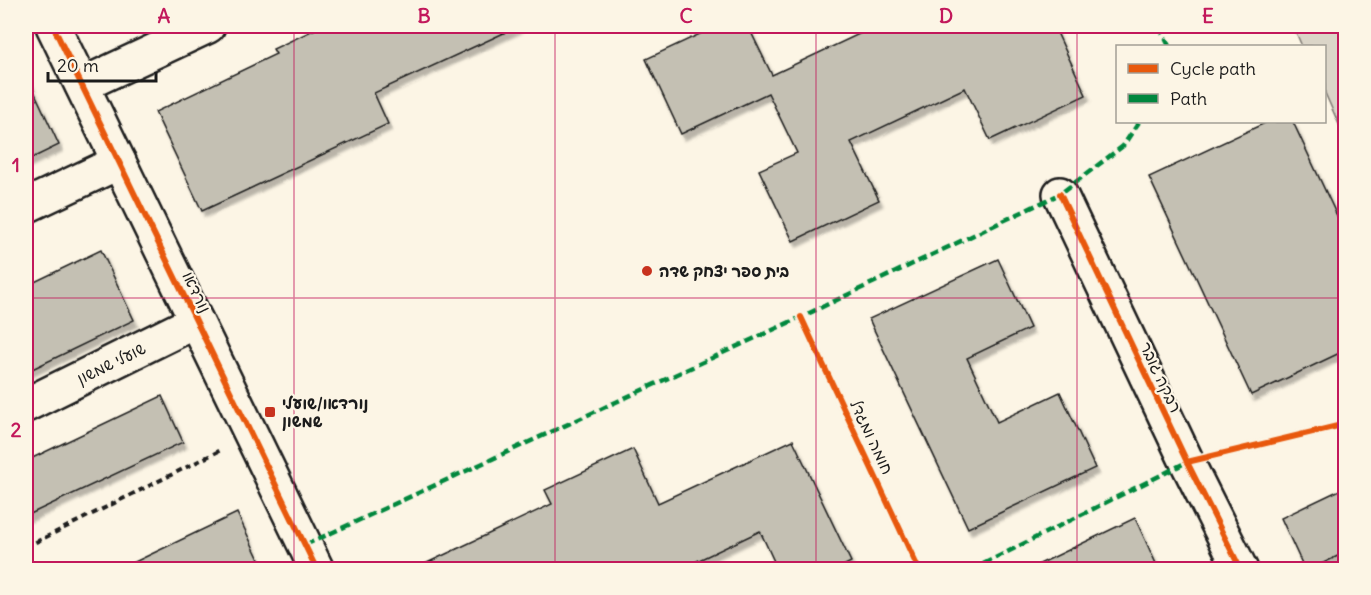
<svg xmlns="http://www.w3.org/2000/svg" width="1371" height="595" font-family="Delius,'Playpen Sans Hebrew',sans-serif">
<defs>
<filter id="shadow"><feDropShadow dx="3.5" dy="6" stdDeviation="1.5" flood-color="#0004"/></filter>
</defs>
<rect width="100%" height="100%" fill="#fcf5e5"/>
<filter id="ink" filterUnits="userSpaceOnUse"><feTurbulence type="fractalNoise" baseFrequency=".0167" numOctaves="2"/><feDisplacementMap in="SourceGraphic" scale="12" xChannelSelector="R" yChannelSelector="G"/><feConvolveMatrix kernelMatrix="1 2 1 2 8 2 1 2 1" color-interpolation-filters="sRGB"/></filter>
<g filter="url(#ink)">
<polygon fill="#dbd5c8" stroke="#7c7872" stroke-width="1.5" points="1293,26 1345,26 1345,138 1325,93 1324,46 1302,46"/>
<g fill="#c4c0b3" stroke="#1c1c1c" stroke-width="1.5" filter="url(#shadow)">
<polygon points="322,26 519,26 374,93 388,124 202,211 155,112 276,54 273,49"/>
<polygon points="717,26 748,26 772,75 876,26 1054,26 1086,95 990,140 965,88 851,142 879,200 793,241 759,170 797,153 768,93 681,134 646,59"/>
<polygon points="26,74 59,145 26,161"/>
<polygon points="1267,122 1293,122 1346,235 1346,350 1251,395 1149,177"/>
<polygon points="101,250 134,320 26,372 26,286"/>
<polygon points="998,259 1030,328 967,358 997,422 1060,392 1095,468 968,528 869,319"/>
<polygon points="162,396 183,442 26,516 26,461"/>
<polygon points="793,440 851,562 835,570 778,570 760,531 678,570 412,570 552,504 545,490 633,449 658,503"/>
<polygon points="1346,487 1346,552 1309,570 1305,570 1281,518"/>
<polygon points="237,513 264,570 118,570"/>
<polygon points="1135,518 1159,570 1027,570"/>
</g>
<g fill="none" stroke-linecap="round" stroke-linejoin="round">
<g stroke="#1c1c1c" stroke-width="38">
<g id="street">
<polyline points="82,85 208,26"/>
<polyline points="1060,194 1187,462 1241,570"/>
<polyline points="26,206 119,162"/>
<polyline points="26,405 196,321"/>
</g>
</g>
<g stroke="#1c1c1c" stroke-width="38">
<polyline id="secondary" points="53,26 317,570"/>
</g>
<polyline stroke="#1c1c1c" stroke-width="4" stroke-dasharray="6 4.5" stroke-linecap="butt" points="26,547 221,450"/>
<use href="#street" stroke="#fcf5e5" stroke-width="33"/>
<use href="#secondary" stroke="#fcf5e5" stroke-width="33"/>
<g stroke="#00873e" stroke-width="4.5" stroke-dasharray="9 4.5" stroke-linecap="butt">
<polyline points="1159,26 1169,46"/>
<polyline points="305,545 801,317 1060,194 1123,146 1139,122"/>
<polyline points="971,570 1187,462"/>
</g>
<g stroke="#fcf5e5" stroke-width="10">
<g id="cycleway">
<polyline points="53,26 317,570"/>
<polyline points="1060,194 1187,462 1241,570"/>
<polyline points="801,317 919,570"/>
<polyline points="1187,462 1346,424"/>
</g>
</g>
<use href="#cycleway" stroke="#e8590c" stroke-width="6"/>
</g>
</g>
<path fill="none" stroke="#c2185b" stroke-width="1.5" stroke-opacity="0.55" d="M294,26v544M555,26v544M816,26v544M1077,26v544M26,298h1320"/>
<g fill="#c8321e" stroke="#fcf5e5" stroke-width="2">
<circle cx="647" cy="271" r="6"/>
<rect x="264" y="406" width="12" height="12" rx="3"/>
</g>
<g text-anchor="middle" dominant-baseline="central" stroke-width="4.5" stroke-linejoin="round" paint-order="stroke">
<g font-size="16" font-weight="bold" fill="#1c1c1c" stroke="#fcf5e5" text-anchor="start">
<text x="659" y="271">בית ספר יצחק שדה</text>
<text x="282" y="403">נורדאו/שועלי<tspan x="282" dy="18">שמשון</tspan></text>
</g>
<g font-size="16" fill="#1c1c1c" stroke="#fcf5e5">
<text transform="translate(197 292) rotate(64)">נורדאו</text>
<text transform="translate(111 363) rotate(-26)">שועלי שמשון</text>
<text transform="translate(1161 377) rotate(65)">רבקה גובר</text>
<text transform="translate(872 437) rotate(65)">חומה ומגדל</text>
</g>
</g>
<rect width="1371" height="595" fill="none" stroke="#fcf5e5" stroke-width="66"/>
<rect x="1116" y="45" width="210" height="78" fill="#fcf5e5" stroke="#a29e95" stroke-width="1.5"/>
<rect x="1128" y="64" width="30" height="9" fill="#e8590c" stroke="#a29e95" stroke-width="1.5"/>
<text x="1170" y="75" font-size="18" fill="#1c1c1c">Cycle path</text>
<rect x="1128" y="94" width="30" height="9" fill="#00873e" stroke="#a29e95" stroke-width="1.5"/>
<text x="1170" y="105" font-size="18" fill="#1c1c1c">Path</text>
<path d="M48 72v9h108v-9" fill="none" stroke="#1c1c1c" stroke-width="3"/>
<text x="57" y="72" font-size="18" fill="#1c1c1c" stroke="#fcf5e5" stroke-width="4.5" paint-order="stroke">20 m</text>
<rect x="33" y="33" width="1305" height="529" fill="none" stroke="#c2185b" stroke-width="2"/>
<g font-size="20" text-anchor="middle" font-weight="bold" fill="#c2185b">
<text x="164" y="23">A</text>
<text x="424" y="23">B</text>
<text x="686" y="23">C</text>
<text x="946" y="23">D</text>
<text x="1208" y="23">E</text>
<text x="16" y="172">1</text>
<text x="16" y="437">2</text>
</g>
</svg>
